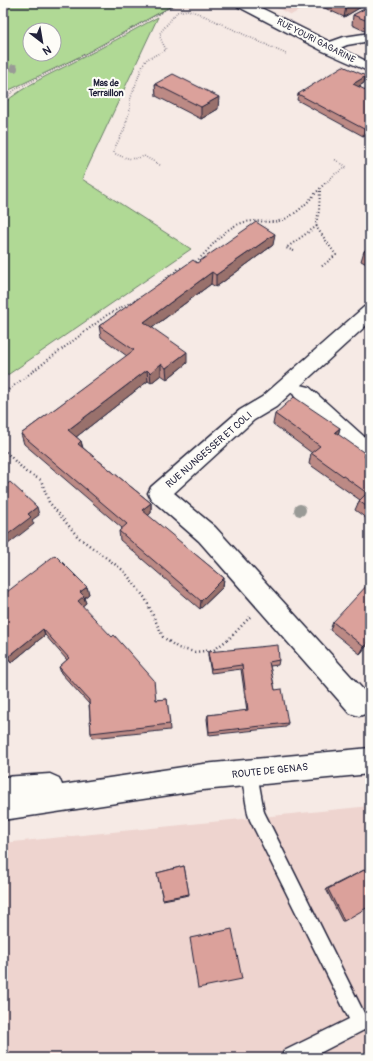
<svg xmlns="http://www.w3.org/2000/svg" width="373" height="1061" font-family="Pangolin,sans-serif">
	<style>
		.built { fill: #eed4cf }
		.green { fill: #b0d995; stroke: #697e68; fill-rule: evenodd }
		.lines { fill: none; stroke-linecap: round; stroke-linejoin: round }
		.service-casing { stroke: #22223b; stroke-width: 3 }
		.minor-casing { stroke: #22223b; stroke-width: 3 }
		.secondary-casing { stroke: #22223b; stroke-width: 3 }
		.path-far2 { stroke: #22223b; stroke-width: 1.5; stroke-dasharray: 0.5 2; stroke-linecap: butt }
		.path-far1 { stroke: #22223b; stroke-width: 2; stroke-dasharray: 1 2.5; stroke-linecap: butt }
		.path { stroke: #22223b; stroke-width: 2.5; stroke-dasharray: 1 3; stroke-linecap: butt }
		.service { fill: #fdfcf7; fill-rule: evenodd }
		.minor { fill: #fdfcf7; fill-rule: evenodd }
		.secondary { fill: #fdfcf7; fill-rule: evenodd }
		.tree { fill: #999a96 }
		.wall { fill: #bc8a85; stroke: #22223b }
		.shaded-wall { fill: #99716c; stroke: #22223b }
		.building { fill: #dba19b; stroke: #22223b }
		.labels { text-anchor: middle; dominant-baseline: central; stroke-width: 4; stroke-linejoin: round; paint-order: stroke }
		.far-street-label { font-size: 9px; fill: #22223b; stroke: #fdfcf7 }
		.far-neighbourhood-label { font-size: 9px; font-weight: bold; fill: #22223b; stroke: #fdfcf7 }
		.street-label { font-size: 10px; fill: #22223b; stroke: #fdfcf7 }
	</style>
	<rect width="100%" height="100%" fill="#f6eae5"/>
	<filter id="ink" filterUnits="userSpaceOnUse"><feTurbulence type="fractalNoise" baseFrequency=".025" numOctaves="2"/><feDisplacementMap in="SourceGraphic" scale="8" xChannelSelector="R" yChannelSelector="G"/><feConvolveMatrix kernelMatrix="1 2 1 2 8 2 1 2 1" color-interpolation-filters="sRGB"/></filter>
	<g filter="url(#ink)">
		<g class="built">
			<path d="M267 3H313L291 15Z"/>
			<path d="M370 806V1058H3V843Z"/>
		</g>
		<g class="green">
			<path d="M3 3H177L81 56 3 93ZM30 30H54V54H30Z"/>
			<path d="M158 17 82 179 191 249 6 376 3 374V104C27 84 47 76 74 62 102 48 130 32 158 17Z"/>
		</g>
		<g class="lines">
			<g class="service-casing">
				<path id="service" d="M249 765 254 768 257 773 264 812 369 1023 366 1029 310 1058H282L284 1051 349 1019 250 820 248 814 241 773 244 768Z"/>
			</g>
			<g class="minor-casing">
				<g id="minor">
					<path d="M235 3H251L330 42 344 37 370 33V41L347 45 340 48 370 63V72L323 51 237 6Z"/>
					<path d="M370 306V322L301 385 309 387 370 442V462L363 460 295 397 292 392 276 407 254 420 174 493 215 527 368 695C371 702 371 706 368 713L359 716 350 713 199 541 151 499 148 493 151 487 240 410 262 397 364 307Z"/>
				</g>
			</g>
			<g class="secondary-casing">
				<path id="secondary" d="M370 748V774L203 790 3 820V777L50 774 59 778 62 785 203 764Z"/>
			</g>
			<g class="path-far2">
				<path d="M3 100 16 89 94 50 178 3"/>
				<path d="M160 165 144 156C133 161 124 158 114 153V149L124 130 130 109V100L143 64 147 59 166 50 160 37V33L177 12 188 10 200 14 286 54"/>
				<path d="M326 183 335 174 347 167 334 159"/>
			</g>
			<g class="path-far1">
				<path d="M320 191 319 211 316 223 317 228 336 255 321 267"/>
				<path d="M294 251 286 248 317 226"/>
				<path d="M193 264C209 252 220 231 239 224 251 219 261 222 273 222 296 220 312 196 326 182"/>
				<path d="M158 285 178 269 187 266"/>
				<path d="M3 394 107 315 143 296"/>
			</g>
			<path class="path" d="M3 449 26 472 41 480 49 502 78 537 124 571 145 598 163 637 178 648 195 652 214 650 231 637 250 617"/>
			<use href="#service" class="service"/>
			<use href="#minor" class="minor"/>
			<use href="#secondary" class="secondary"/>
		</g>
		<g class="tree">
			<circle cx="14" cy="68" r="4"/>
			<circle cx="300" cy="510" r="6"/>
		</g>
		<g class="wall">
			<path d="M314 3H368L344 17Z"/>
			<path d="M370 6V32H367L352 25 353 15Z"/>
			<path d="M364 83 358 87 370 132 363 136 297 100 298 94Z"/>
			<path d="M155 84 218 109 201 119 156 96Z"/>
			<path d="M273 245 216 287 211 284 152 328 187 363 167 379 161 375 151 383 148 381 76 437 81 441 83 448 151 503V513L148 516 224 578 223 587 200 609 120 540 119 531 122 528 24 444 21 434 127 356 101 337 99 326 197 263Z"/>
			<path d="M370 246V266L361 261 364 251Z"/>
			<path d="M275 414 340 428 338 435 365 457 370 461V521L355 510 359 501 360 500 309 464 311 453H312L273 424Z"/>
			<path d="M87 587 89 594 84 598 86 603 82 606 156 700 167 699 170 730 92 738 91 733 89 704 61 673 59 667 67 660 45 635 11 663 8 659 3 663V595Z"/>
			<path d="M333 622 370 642 360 654 330 630Z"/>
			<path d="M208 652 279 660 278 665 270 666 275 690 288 723 286 727 209 735 207 719 208 715 247 711 241 669 211 673 208 656Z"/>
			<path d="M184 866 189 895 163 900 157 873Z"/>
			<path d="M370 867 344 921H342L326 889Z"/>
		</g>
		<g class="shaded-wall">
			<path d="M353 3H368L344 17 346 7Z"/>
			<path d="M366 76 364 83 351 91 353 84Z"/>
			<path d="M219 97 218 109 201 119V107Z"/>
			<path d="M370 126V132L363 136 364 129Z"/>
			<path d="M275 234 273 245 216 287V275Z"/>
			<path d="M212 272 211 284 145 333 144 322Z"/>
			<path d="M187 352V363L167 379 166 368Z"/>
			<path d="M161 364V375L151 383 150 373Z"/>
			<path d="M147 370 148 381 71 441 68 430Z"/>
			<path d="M340 428 337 438 335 432Z"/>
			<path d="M81 441 83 451 78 444Z"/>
			<path d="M151 503V513L143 520 142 510Z"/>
			<path d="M37 507 39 515 32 520 34 524 3 548V538L28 514Z"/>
			<path d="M224 578 223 587 200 609 201 601Z"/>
			<path d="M87 587 89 594 84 598 86 603 80 608 78 601 80 592Z"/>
			<path d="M43 629 45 635 11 663 8 657Z"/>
			<path d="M370 640V642L360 654 364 647Z"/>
			<path d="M4 653 8 659 3 663V654Z"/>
		</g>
		<g class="building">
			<path d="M337 3H353L346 7Z"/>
			<path d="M370 6V22L353 15Z"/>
			<path d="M343 66 366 76 353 84 370 92V126L364 129 298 94Z"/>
			<path d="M173 74 219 97 201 107 155 84Z"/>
			<path d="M256 222 275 234 216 275 212 272 144 322 187 352 166 368 161 364 150 373 147 370 68 430 81 441 78 444 151 503 142 510 224 578 201 601 119 531 127 524 21 434 134 350 99 326 193 260 197 263Z"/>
			<path d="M370 246V255L364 251Z"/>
			<path d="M294 397 340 428 335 432 366 454 364 456 370 461V509L359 501 367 493 311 453 320 446 275 414Z"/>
			<path d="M10 482 37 507 28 514 31 517 3 538V487Z"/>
			<path d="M55 555 87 587 80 592 84 596 78 601 112 637 114 635 154 680 156 700 167 699 170 724 91 733 89 700 59 667 69 658 43 629 8 657 4 653 3 654V595Z"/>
			<path d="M370 582V640L364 647 333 622Z"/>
			<path d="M278 645 279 660 269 662 275 690 282 689 288 723 209 732 208 715 248 710 242 665 211 669 208 652Z"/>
			<path d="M184 866 189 894 163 899 157 873Z"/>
			<path d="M370 867V906L344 921 328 889Z"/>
			<path d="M232 929 242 979 198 988 190 938Z"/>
		</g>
	</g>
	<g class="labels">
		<g class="far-street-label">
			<text transform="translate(316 41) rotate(27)">RUE YOURI GAGARINE</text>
		</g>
		<g class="far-neighbourhood-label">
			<text x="106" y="83">Mas de<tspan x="106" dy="10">Terraillon</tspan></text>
		</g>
		<g class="street-label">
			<text transform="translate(209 450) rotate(-41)">RUE NUNGESSER ET COLI</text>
			<text transform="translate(270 771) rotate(-6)">ROUTE DE GENAS</text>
		</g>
	</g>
	<rect width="373" height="1061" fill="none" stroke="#fdfcf7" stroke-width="16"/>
	<rect x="8" y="8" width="357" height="1045" fill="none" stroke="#22223b" stroke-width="1.5" filter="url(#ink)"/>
	<g transform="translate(42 42) rotate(149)"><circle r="19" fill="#fdfcf7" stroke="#a5a5ac"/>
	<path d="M0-3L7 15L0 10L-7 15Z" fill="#22223b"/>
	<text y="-6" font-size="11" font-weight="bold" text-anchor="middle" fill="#22223b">N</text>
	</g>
</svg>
